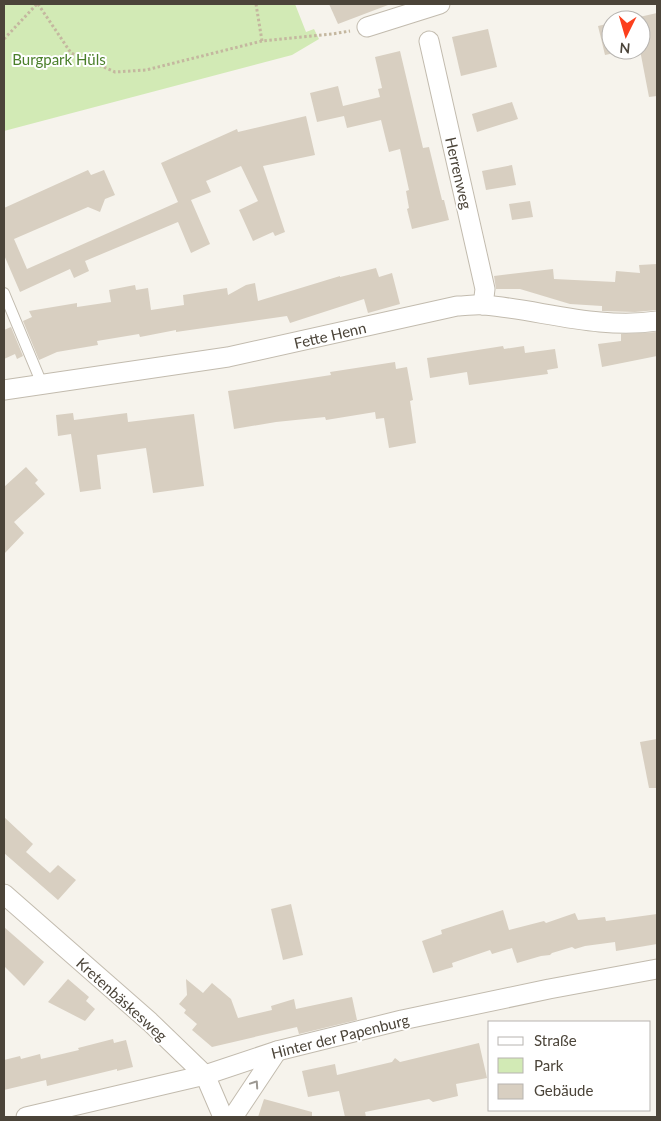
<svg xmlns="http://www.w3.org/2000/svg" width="661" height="1121" font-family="Lato,sans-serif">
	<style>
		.green { fill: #d2eab5 }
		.building { fill: #d8cfc1 }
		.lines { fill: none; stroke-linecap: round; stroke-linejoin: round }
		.service-casing { stroke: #c2bbae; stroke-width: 12 }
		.minor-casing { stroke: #c2bbae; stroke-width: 21 }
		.path { stroke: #c4b79f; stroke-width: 3; stroke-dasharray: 2.5 2.5; stroke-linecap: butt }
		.service { stroke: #fff; stroke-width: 10 }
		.minor { stroke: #fff; stroke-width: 19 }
		.oneway { stroke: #9c9892 }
		.labels { text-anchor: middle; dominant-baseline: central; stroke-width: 4; stroke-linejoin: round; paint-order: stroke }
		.park-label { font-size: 15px; fill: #4a7f2a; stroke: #fff }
		.street-label { font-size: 15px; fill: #4b4439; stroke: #fff }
	</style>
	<rect width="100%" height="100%" fill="#f6f3ec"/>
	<path class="green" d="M4 4H295L306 32 314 29 319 39 292 55 4 131Z"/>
	<g class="building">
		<path d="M329 4H388V5L338 24Z"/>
		<path d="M657 13V96L649 97 640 50 641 20H626Z"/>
		<path d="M611 23V50H629L605 55 598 26Z"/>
		<path d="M488 29 497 67 461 76 452 37Z"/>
		<path d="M400 51 423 148 429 147 442 200H444L449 220 412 229 407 209 409 208 406 191 409 190 400 149 389 152 381 120 347 128 344 116 317 122 310 93 338 86 343 106 380 97 378 89 382 88 375 57Z"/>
		<path d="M512 102 518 119 477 132 472 114Z"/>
		<path d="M306 116 315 155 263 166 285 232 275 236 273 232 253 241 239 210 258 201 241 166 206 181 211 192 191 200 210 244 191 253 178 222 85 261 89 271 74 278 70 269 20 292 4 255V208L88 170 91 175 104 170 115 195 105 199 100 212 88 207 14 239 27 269 178 202 161 163 237 129 238 132Z"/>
		<path d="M512 165 516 185 486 190 482 171Z"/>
		<path d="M530 201 533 217 512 220 509 204Z"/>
		<path d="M657 264V310L635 312 602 311V306L570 304 520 289H496L494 276 553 269 554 279 615 282 616 271 640 273 639 265Z"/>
		<path d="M376 268 379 277 392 273 400 304 368 313 364 299 290 323 287 316 176 332V330L140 337 139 334 97 341 98 345 57 352 39 360 23 321 32 317 29 311 77 303V307L111 302 109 290 135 285 136 290 148 288 151 310 184 305 183 295 227 288 228 295 246 285 255 283 258 301 340 276V277Z"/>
		<path d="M11 327 23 356 17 359 15 354 4 359V330Z"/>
		<path d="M657 332V356L602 367 598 344 621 341V334Z"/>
		<path d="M503 346 504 349 524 346 525 353 555 349 558 368 547 370 548 374 469 385 467 372 430 378 427 358Z"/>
		<path d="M395 362 396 369 407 367 413 400 410 401 416 443 389 448 384 418 376 419 375 412 326 420 325 417 276 422 234 429 228 391 331 375 330 372Z"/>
		<path d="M73 413 74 420 127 413 128 422 194 414 204 486 153 493 146 448 97 455 101 489 80 492 71 434 58 436 56 415Z"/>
		<path d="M26 467 38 480 35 483 45 494 14 522 24 533 4 554V487Z"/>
		<path d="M657 739V788H649L640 742Z"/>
		<path d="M4 817 33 844 26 852 50 873 58 865 76 880 58 900 4 853Z"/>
		<path d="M291 904 303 955 283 960 271 909Z"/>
		<path d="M503 910 509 930 544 921 546 923 575 913 578 920 605 917 606 921 657 914V944L616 951 615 942 585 946 575 949 572 947 552 953 550 955 541 956 517 963 512 948 492 954 490 950 452 963 453 967 433 973 422 941 442 934 441 930Z"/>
		<path d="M4 927 44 962 24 986 4 966Z"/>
		<path d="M68 979 89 997 86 1001 95 1009 85 1021 48 1002Z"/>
		<path d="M186 979 203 993 212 983 231 999 238 1018 272 1010 271 1006 294 999 296 1009 352 997 357 1020 299 1034 297 1027 212 1047 192 1030 197 1024 184 1013 186 1010 179 1004 187 995Z"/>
		<path d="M113 1039 114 1043 126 1040 133 1067 117 1071V1069L47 1086 46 1080 4 1090V1060L20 1056 21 1059 40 1054 41 1059 79 1050 78 1048Z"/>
		<path d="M479 1043 487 1078 456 1084 458 1096 433 1102 429 1099 365 1112 366 1117H345L339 1091 308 1097 302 1071 335 1064 337 1075 392 1062 395 1058 400 1062Z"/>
		<path d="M264 1099 312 1112V1117H258Z"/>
	</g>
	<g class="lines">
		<g class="service-casing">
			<path id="service" d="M4 293 42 384"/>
		</g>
		<g class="minor-casing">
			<g id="minor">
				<path d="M367 27 440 4"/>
				<path d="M429 41 485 289 483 305"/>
				<path d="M4 390 228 357 457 306C466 306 475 304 484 305 541 310 600 330 657 321"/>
				<path d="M4 894 150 1022 205 1075 223 1117"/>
				<path d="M26 1117 205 1075 277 1051 402 1020 549 989 657 969"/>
				<path d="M233 1117 277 1051"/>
			</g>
		</g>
		<g class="path">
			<path d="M38 4 71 53 115 72 146 70 262 41 332 34 350 31"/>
			<path d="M256 4 262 41"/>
			<path d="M4 39 37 4"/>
		</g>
		<use href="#service" class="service"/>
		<use href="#minor" class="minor"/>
	</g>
	<defs><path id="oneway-chevron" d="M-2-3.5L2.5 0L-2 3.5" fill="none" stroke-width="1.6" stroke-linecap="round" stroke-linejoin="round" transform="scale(1.25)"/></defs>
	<use class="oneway" href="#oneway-chevron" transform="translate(255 1084) rotate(-56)"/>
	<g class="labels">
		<g class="park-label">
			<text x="59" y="59">Burgpark Hüls</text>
		</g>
		<g class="street-label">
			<text transform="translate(459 173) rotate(77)">Herrenweg</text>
			<text transform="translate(330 335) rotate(-13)">Fette Henn</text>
			<text transform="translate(122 999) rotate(42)">Kretenbäskesweg</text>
			<text transform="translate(340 1036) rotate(-14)">Hinter der Papenburg</text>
		</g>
	</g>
	<rect width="661" height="1121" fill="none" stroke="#4b4439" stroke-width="10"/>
	<rect x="488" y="1021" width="162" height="90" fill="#ffffff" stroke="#b7b4b0"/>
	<rect x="498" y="1037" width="25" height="8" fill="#ffffff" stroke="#b7b4b0"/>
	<text x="534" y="1046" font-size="15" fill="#4b4439">Straße</text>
	<rect x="498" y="1058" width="25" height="15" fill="#d2eab5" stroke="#b7b4b0"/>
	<text x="534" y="1071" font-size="15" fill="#4b4439">Park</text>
	<rect x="498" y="1084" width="25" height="15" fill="#d8cfc1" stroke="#b7b4b0"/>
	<text x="534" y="1096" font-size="15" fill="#4b4439">Gebäude</text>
	<g transform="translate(626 35) rotate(185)"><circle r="24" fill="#ffffff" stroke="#b7b4b0"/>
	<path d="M0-4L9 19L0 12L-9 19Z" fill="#fc3f1d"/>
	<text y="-8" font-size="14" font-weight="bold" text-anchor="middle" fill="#4b4439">N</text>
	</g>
</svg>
